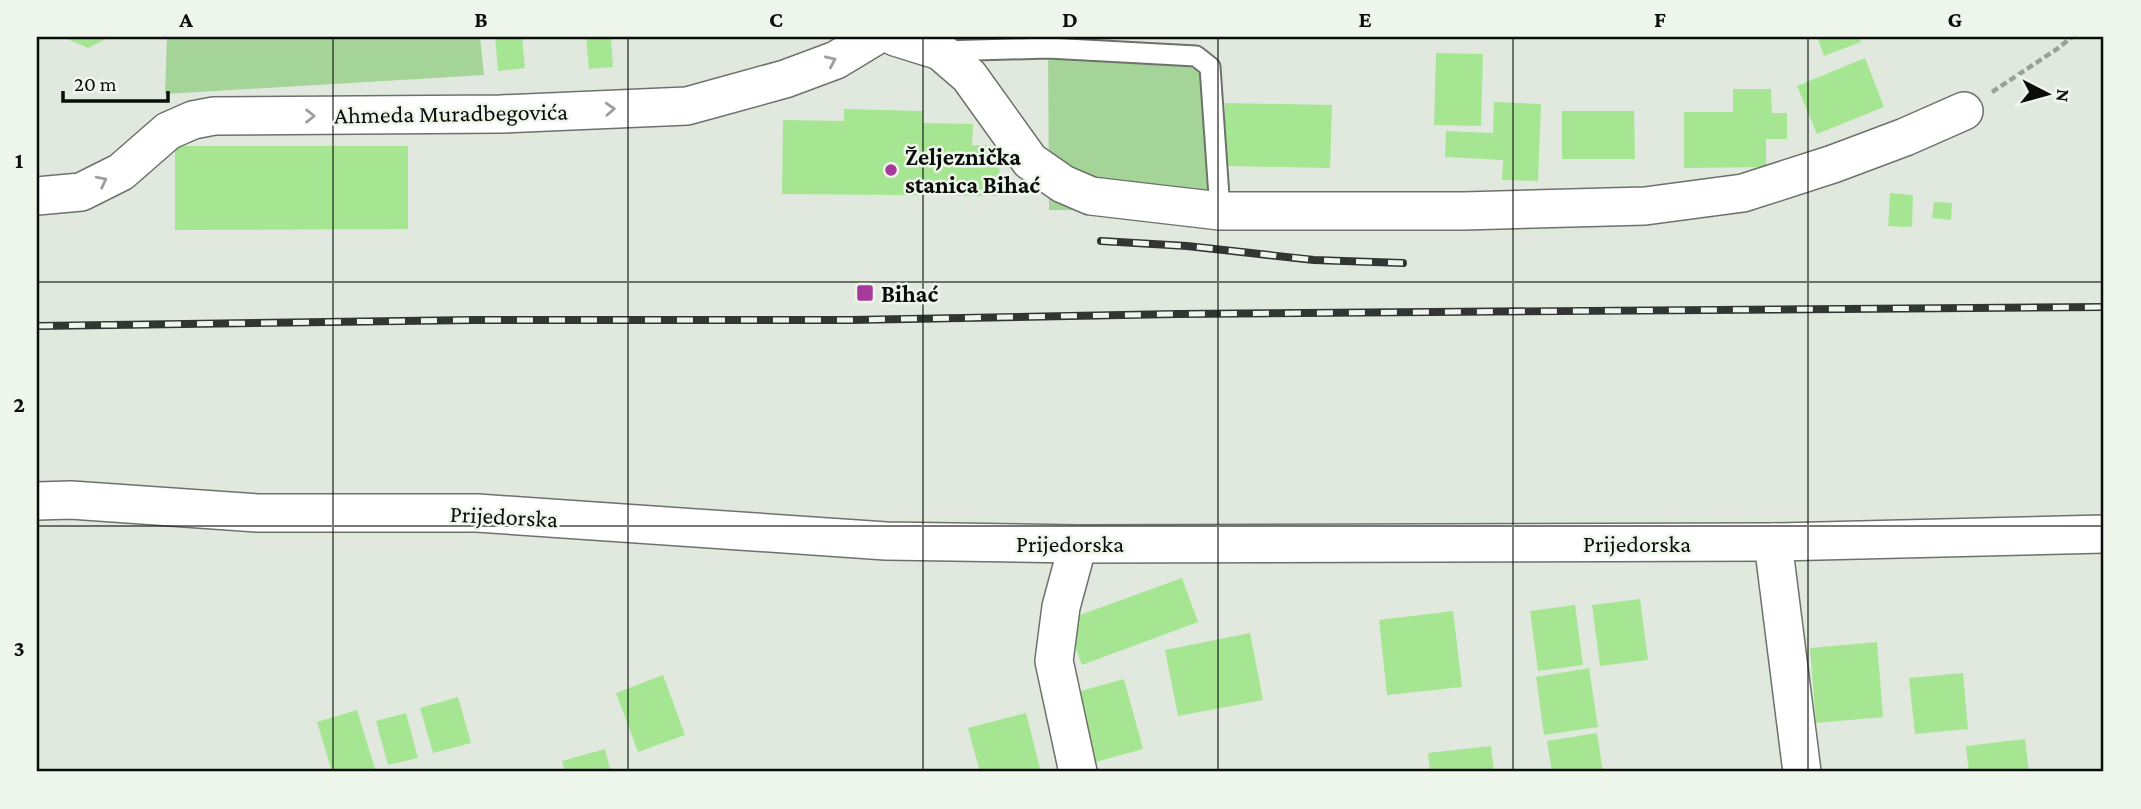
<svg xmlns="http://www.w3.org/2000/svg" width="2141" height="809" font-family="'Crimson Pro',serif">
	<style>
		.green { fill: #a5d498 }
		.building { fill: #a6e693 }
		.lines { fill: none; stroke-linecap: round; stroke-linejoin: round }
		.lane-casing { stroke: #6c726a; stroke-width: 23 }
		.street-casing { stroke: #6c726a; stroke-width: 40 }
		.path { stroke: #9ba199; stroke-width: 4.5; stroke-dasharray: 7 3.5; stroke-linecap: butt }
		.lane { stroke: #fff; stroke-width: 19 }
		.street { stroke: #fff; stroke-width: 37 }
		.rail-casing { stroke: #323531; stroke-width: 8 }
		.rail { stroke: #eef6ec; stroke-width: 5; stroke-dasharray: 16; stroke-linecap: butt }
		.oneway { stroke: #9d9e9d }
		.grid { fill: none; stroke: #0b0d0a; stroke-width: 2; stroke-opacity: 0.55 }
		.poi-dot { fill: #a53a9b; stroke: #eef6ec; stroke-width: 2.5 }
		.labels { text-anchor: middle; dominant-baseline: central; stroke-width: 5; stroke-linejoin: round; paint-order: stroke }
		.street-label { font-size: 24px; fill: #0b0d0a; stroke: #eef6ec }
		.poi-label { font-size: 24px; font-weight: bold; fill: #0b0d0a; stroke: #eef6ec; text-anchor: start }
		.neatline { fill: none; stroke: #0b0d0a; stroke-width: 2.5 }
		.grid-label { font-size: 23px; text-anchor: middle; font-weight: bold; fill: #0b0d0a }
	</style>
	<rect width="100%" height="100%" fill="#e1e9df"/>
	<g class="green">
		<path d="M167 37H480L484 75 165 94Z"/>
		<path d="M1048 48 1210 67 1220 211 1049 210Z"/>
	</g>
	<g class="building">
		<path d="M66 37H110L88 48 67 39Z"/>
		<path d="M495 37H522L525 68 498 71Z"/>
		<path d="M586 37H611L613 67 589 69Z"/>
		<path d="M1817 37H1859L1861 42 1824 56Z"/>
		<path d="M1436 53 1483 54 1481 126 1434 125Z"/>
		<path d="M1865 58 1884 107 1817 134 1797 86Z"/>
		<path d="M1733 89H1771L1772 113H1787V139H1766V167L1684 168V112H1733Z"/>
		<path d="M1494 102 1541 104 1538 181 1502 180 1503 160 1445 157 1446 131 1493 133Z"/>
		<path d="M1225 103 1332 105 1330 168 1224 166Z"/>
		<path d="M844 109 923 111V123L973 124 972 145 1000 146 999 196 782 194 783 120 844 121Z"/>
		<path d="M1562 111H1634L1635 159H1562Z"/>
		<path d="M175 146H408V229L175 230Z"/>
		<path d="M1890 193 1913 195 1912 227 1888 226Z"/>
		<path d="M1934 202 1952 203 1951 220 1932 218Z"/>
		<path d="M1182 578 1198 622 1082 665 1066 620Z"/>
		<path d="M1640 599 1648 660 1600 666 1592 605Z"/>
		<path d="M1575 605 1583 665 1538 671 1530 611Z"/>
		<path d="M1453 611 1462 687 1387 695 1379 620Z"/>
		<path d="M1250 633 1263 700 1178 716 1165 650Z"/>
		<path d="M1877 642 1883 717 1816 723 1810 648Z"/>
		<path d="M1589 668 1598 727 1544 735 1536 677Z"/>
		<path d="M1963 673 1968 729 1915 734 1909 678Z"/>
		<path d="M663 675 685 735 638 752 616 693Z"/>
		<path d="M1124 679 1143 749 1085 765 1066 695Z"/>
		<path d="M458 697 471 743 433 753 420 708Z"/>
		<path d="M357 710 376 772H332L317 722Z"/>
		<path d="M406 713 418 758 388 765 376 721Z"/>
		<path d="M1026 713 1041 772H980L968 728Z"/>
		<path d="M1597 733 1603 772H1552L1547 741Z"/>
		<path d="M2025 739 2029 772H1969L1966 746Z"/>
		<path d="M1491 746 1494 772H1430L1428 753Z"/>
		<path d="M605 749 611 772H565L562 761Z"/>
	</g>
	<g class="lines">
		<g class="lane-casing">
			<path id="lane" d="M943 51 1048 48 1196 56 1210 67 1220 211"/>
		</g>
		<g class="street-casing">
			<g id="street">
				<path d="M895 37 940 51 969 76 1030 161 1063 184 1091 196 1220 211H1464L1645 206 1743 193 1833 164 1905 137 1964 111"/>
				<path d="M37 196 81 192 121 172 168 131 193 120 214 116 501 114 687 106 785 79 836 60 874 37"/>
				<path d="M37 501 71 500 258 513H477L886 541 1078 544 1773 542 2104 534"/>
				<path d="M1773 542 1802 772"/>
				<path d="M1078 772 1054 661 1061 607 1078 544"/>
			</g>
		</g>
		<path class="path" d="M1992 92 2057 49 2072 37"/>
		<use href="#lane" class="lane"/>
		<use href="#street" class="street"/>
		<g class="rail-casing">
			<g id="rail">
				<path d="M1101 241 1187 246 1314 260 1403 263"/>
				<path d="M37 326 474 320H851L1176 314 2104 307"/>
			</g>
		</g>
		<use href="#rail" class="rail"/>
	</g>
	<defs><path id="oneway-chevron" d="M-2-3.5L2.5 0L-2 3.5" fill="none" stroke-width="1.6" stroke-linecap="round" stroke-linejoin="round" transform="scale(1.75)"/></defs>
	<g class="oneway">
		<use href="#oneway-chevron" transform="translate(831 61) rotate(-24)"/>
		<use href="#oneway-chevron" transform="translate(610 109) rotate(-3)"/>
		<use href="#oneway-chevron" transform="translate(310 116)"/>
		<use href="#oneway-chevron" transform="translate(102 181) rotate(-27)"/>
	</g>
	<path class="grid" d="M333 37V772M628 37V772M923 37V772M1218 37V772M1513 37V772M1808 37V772M37 282H2104M37 526H2104"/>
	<g class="poi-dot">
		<circle cx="891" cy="170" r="7"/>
		<rect x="856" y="284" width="18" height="18" rx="3.5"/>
	</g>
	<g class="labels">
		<g class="street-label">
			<text transform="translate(451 113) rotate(-1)">Ahmeda Muradbegovića</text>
			<text transform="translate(504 516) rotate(3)">Prijedorska</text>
			<text x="1070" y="543">Prijedorska</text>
			<text x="1637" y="543">Prijedorska</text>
		</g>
		<g class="poi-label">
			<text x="905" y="156">Željeznička<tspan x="905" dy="28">stanica Bihać</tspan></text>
			<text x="881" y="293">Bihać</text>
		</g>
	</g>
	<rect width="2141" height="809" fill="none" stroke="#eef6ec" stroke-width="77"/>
	<g transform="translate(2047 94) rotate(96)" stroke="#eef6ec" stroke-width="5" paint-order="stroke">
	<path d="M0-5L12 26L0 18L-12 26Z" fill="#0b0d0a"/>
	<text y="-10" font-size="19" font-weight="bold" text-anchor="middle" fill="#0b0d0a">N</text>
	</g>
	<path d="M63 91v10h105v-10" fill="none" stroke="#0b0d0a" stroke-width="3.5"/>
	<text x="74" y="91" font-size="21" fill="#0b0d0a" stroke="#eef6ec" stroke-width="5" paint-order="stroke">20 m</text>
	<rect x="38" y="38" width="2064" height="732" class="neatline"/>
	<g class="grid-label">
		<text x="186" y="27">A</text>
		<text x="481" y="27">B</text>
		<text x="776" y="27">C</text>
		<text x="1070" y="27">D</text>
		<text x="1365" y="27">E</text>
		<text x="1660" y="27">F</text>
		<text x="1955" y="27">G</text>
		<text x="19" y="168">1</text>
		<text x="19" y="412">2</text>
		<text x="19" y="656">3</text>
	</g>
</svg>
